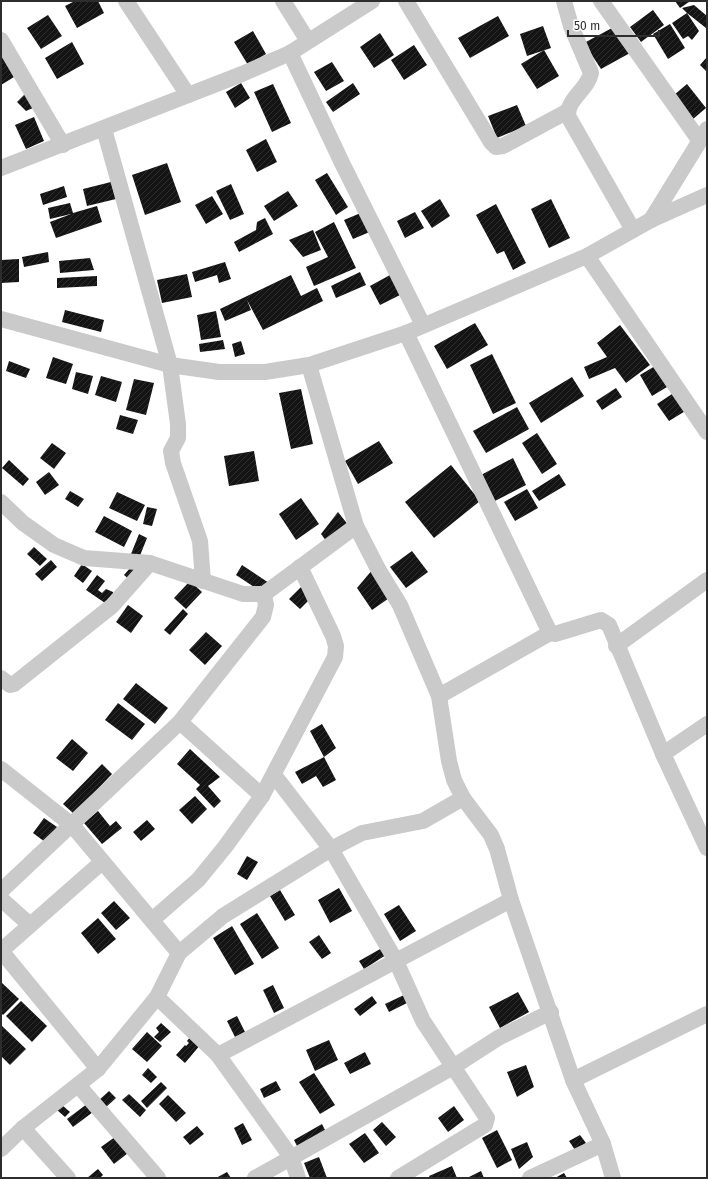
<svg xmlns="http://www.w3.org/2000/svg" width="708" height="1179" font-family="'Fira Sans',sans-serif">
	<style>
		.building { fill: url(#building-hatch) }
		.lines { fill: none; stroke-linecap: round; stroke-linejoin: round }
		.minor { stroke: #cacaca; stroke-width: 16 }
	</style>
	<defs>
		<pattern id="building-hatch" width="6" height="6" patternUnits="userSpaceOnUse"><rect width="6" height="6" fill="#141414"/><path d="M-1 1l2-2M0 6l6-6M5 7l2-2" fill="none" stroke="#2e2e2e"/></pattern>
	</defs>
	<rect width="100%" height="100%" fill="#fff"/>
	<g class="building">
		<path d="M75 1H98L104 13 77 28 65 6Z"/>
		<path d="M675 1H688L689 2 680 8Z"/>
		<path d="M694 5 707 16V27L706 28 687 13 699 31 692 40 688 36 683 39 672 23 687 13 682 8Z"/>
		<path d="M653 10 664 25 641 42 630 27Z"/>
		<path d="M48 15 62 36 41 49 27 28Z"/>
		<path d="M498 16 509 36 470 58 458 38Z"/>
		<path d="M670 24 685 48 668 59 653 34Z"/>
		<path d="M543 26 551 48 527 56 520 34Z"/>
		<path d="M612 28 630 53 601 69 584 43Z"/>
		<path d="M253 31 266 54 248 65 234 42Z"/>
		<path d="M380 33 394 55 374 68 360 47Z"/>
		<path d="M72 42 84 64 57 79 45 58Z"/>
		<path d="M414 45 427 65 404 80 391 60Z"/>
		<path d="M544 50 559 76 537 89 521 64Z"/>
		<path d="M2 56 14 77 1 85V57Z"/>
		<path d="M707 57V72L700 65Z"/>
		<path d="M332 62 344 81 326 91 314 72Z"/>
		<path d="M241 83 250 98 235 108 226 92Z"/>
		<path d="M353 83 360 94 333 112 326 102Z"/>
		<path d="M273 84 291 123 272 132 254 92Z"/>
		<path d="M687 84 706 108 693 119 674 95Z"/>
		<path d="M26 93 33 108 26 111 17 102Z"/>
		<path d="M517 105 526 126 497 138 488 116Z"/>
		<path d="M34 117 44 141 26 149 15 125Z"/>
		<path d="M266 139 277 162 257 172 246 150Z"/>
		<path d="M167 163 181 202 145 215 132 175Z"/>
		<path d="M327 173 348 207 336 215 315 180Z"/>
		<path d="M111 182 116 199 87 206 83 189Z"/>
		<path d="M231 184 244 214 230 220 216 191Z"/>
		<path d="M64 186 67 197 43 205 40 194Z"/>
		<path d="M288 191 298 206 274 221 264 206Z"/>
		<path d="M212 196 223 214 206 224 195 205Z"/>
		<path d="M440 199 450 216 432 228 421 211Z"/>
		<path d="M551 199 570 238 549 248 531 209Z"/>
		<path d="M70 203 73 213 97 206 102 222 56 238 50 222 71 214 50 219 48 208Z"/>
		<path d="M496 204 526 263 513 270 504 251 497 254 476 215Z"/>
		<path d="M363 212 372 231 353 239 344 220Z"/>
		<path d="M415 212 424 228 405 238 397 221Z"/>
		<path d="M265 218 273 234 239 252 234 242 256 230 257 222Z"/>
		<path d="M334 222 356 268 314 286 306 267 328 257 315 232Z"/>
		<path d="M313 230 321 250 303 257 289 240Z"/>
		<path d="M48 252 49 262 24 267 22 257Z"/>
		<path d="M90 258 94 270 60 273 59 261Z"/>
		<path d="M19 259V282L1 283V260Z"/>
		<path d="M225 262 231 279 219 283 217 275 195 282 192 272Z"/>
		<path d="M360 272 366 285 336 298 331 286Z"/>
		<path d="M187 274 192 297 162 303 157 280Z"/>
		<path d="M291 275 301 296 317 288 323 301 263 330 247 300 251 310 225 321 220 309Z"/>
		<path d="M390 275 400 295 380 305 370 286Z"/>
		<path d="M97 276V286L57 288V278Z"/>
		<path d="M65 310 104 320 101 332 62 322Z"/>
		<path d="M216 311 221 337 201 340 197 315Z"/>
		<path d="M475 323 488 345 447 369 434 346Z"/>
		<path d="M620 325 650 365 626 383 615 368 589 379 584 367 607 357 597 343Z"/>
		<path d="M223 340 225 349 200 352 199 344Z"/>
		<path d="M241 341 245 354 235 357 232 344Z"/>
		<path d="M492 354 516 403 493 414 470 365Z"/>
		<path d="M53 357 73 364 66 384 46 378Z"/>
		<path d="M9 361 30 369 26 378 6 371Z"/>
		<path d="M655 366 667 387 652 396 640 375Z"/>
		<path d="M76 372 93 376 88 394 72 389Z"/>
		<path d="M101 376 122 382 116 402 95 395Z"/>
		<path d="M572 377 584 396 541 423 529 403Z"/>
		<path d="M134 379 154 383 146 415 126 410Z"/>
		<path d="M616 388 622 397 602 410 596 401Z"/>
		<path d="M301 389 313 444 291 449 279 393Z"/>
		<path d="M675 392 687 410 669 421 657 404Z"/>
		<path d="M517 407 529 429 486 453 473 431Z"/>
		<path d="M120 415 138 420 133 434 116 429Z"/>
		<path d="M537 433 557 464 542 474 522 443Z"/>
		<path d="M379 441 393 463 358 484 345 461Z"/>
		<path d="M52 443 66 453 54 469 40 458Z"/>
		<path d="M254 451 259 481 229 486 224 456Z"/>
		<path d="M513 458 526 485 495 501 481 475Z"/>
		<path d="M9 460 29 479 23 486 2 468Z"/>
		<path d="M451 465 480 501 434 538 405 502Z"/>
		<path d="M49 472 59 485 45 495 36 482Z"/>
		<path d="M559 474 566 485 539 501 532 491Z"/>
		<path d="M527 489 538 508 515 521 504 502Z"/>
		<path d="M70 491 84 499 78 507 65 499Z"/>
		<path d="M117 492 145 505 137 521 109 508Z"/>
		<path d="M301 498 319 524 296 540 279 514Z"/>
		<path d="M147 507 157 509 152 526 143 524Z"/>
		<path d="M338 512 349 526 327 542 321 534Z"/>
		<path d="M104 516 132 531 124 547 95 532Z"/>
		<path d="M139 534 147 538 139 558 131 554Z"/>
		<path d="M34 547 47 559 40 566 27 554Z"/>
		<path d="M412 551 428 572 406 588 390 567Z"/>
		<path d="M51 560 57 567 42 581 35 574Z"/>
		<path d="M82 564 92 571 83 583 74 576Z"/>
		<path d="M242 565 269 583 260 591 236 575Z"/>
		<path d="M131 567 138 568 130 580 124 575Z"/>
		<path d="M373 569 392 596 372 610 357 588Z"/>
		<path d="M97 575 105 581 98 590 102 593 106 589 113 592V594L105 603 86 590Z"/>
		<path d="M190 581 202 592 186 609 174 598Z"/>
		<path d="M301 587 312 597 300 609 289 599Z"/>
		<path d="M128 605 143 616 131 633 116 622Z"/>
		<path d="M183 609 188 614 170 635 164 630Z"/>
		<path d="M206 632 222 646 205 665 189 650Z"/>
		<path d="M136 683 168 708 155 724 123 699Z"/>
		<path d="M118 703 145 724 132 740 105 720Z"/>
		<path d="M322 724 336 748 324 757 336 780 323 787 316 776 302 784 295 772 324 757 310 731Z"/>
		<path d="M72 739 88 753 73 771 56 758Z"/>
		<path d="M190 749 220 777 208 786 221 801 214 808 196 789 200 785 177 764Z"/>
		<path d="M102 764 112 774 74 814 63 804Z"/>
		<path d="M195 796 207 809 192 824 179 810Z"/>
		<path d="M98 811 110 826 116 821 122 828 102 844 84 823Z"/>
		<path d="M44 818 57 827 45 842 33 833Z"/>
		<path d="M147 820 155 829 141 841 133 832Z"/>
		<path d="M247 856 258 862 247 880 237 874Z"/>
		<path d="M339 888 352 911 330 923 318 900Z"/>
		<path d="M280 890 295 915 285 921 270 896Z"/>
		<path d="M114 901 130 918 116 930 101 913Z"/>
		<path d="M399 905 416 931 400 941 384 914Z"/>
		<path d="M257 913 279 948 262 959 240 924Z"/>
		<path d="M98 918 116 939 98 954 81 933Z"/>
		<path d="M232 926 254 964 235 975 213 938Z"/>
		<path d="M319 935 331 953 322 959 309 942Z"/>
		<path d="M382 948 386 955 364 969 359 961Z"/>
		<path d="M1 982 19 999 3 1015 1 1013Z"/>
		<path d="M273 985 284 1008 274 1013 263 990Z"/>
		<path d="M518 992 529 1012 500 1028 489 1007Z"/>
		<path d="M404 995 407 1003 389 1012 385 1004Z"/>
		<path d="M372 996 377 1003 360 1016 354 1009Z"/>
		<path d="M21 1001 47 1026 32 1042 6 1016Z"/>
		<path d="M237 1016 245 1032 235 1037 227 1021Z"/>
		<path d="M161 1023 171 1032 160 1042 154 1037 159 1032 156 1028Z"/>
		<path d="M1 1025 26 1049 10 1065 1 1056Z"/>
		<path d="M147 1032 162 1046 147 1062 132 1049Z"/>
		<path d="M191 1036 201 1044 185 1063 176 1055 185 1045 186 1046 189 1043 187 1041Z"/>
		<path d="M329 1040 338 1060 315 1071 306 1050Z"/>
		<path d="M365 1052 371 1064 350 1074 344 1063Z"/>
		<path d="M526 1065 534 1087 517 1097 507 1072Z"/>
		<path d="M148 1068 157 1077 151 1083 142 1075Z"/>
		<path d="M314 1073 335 1105 320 1114 299 1082Z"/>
		<path d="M276 1081 281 1090 264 1098 260 1089Z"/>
		<path d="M161 1082 167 1088 147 1108 141 1101Z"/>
		<path d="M109 1091 116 1098 105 1108 98 1101Z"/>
		<path d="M129 1094 146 1110 140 1117 122 1100Z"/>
		<path d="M168 1095 186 1113 176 1122 159 1104Z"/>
		<path d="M87 1104 93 1112 73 1127 67 1119Z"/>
		<path d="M62 1105 70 1112 65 1117 57 1110Z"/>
		<path d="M454 1106 464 1120 448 1132 438 1118Z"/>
		<path d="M382 1122 396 1137 386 1146 373 1130Z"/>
		<path d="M243 1123 252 1140 242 1145 234 1128Z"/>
		<path d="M322 1124 326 1132 298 1148 294 1140Z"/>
		<path d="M197 1126 204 1134 190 1145 183 1137Z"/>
		<path d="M497 1130 512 1160 497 1168 482 1138Z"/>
		<path d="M365 1133 379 1153 364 1163 349 1144Z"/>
		<path d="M580 1135 586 1143 575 1150 569 1141Z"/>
		<path d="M115 1137 128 1153 114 1164 101 1147Z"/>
		<path d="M527 1142 533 1157 519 1169 511 1149Z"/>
		<path d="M319 1157 327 1178H310L304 1163Z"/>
		<path d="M452 1166 457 1178H430L429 1176Z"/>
		<path d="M98 1169 103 1175 100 1178H87Z"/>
		<path d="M481 1171 484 1178H467Z"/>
		<path d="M227 1172 231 1178H216Z"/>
		<path d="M564 1173 567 1178H555Z"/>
	</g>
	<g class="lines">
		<g class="minor">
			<path d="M126 1 188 95"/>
			<path d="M283 1 308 41"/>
			<path d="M406 1 491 142 496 147 503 146 568 111"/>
			<path d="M564 1 571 26 591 73C588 89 567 99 568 116L633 230"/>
			<path d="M601 1 699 140"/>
			<path d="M1 40 63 145"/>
			<path d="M290 53 343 165 423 325"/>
			<path d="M104 129 170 365 178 424V438L171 451 173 463 200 541 203 581"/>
			<path d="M1 168 242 74 290 53 372 1"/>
			<path d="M651 220 707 129"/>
			<path d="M587 256 707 432"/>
			<path d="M1 319 170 365 219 372H265L309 365 406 333 587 256 651 220 707 195"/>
			<path d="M406 333 550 633 555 634 601 620 609 625 663 754 707 848"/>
			<path d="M309 365 356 526 378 569 400 605 439 696 449 761 454 780 463 798 491 835 497 849 511 900 573 1080 603 1144 613 1178"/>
			<path d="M1 502 23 523 54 545 84 558 150 563 243 594H264L356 526"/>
			<path d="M616 646 707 580"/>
			<path d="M1 678 10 685 14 684 112 606 150 563"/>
			<path d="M439 696 550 633"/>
			<path d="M180 722 262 796"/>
			<path d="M663 754 707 724"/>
			<path d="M1 769 72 825 179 953"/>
			<path d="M274 775 331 849 396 961 423 1021 487 1118 485 1125 398 1178"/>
			<path d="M1 891 180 722 263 617 266 605 264 594"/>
			<path d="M1 899 30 925"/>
			<path d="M152 920 198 880 225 847 262 796 335 657 336 646 333 636 300 567"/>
			<path d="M157 997 218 1055 291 1157 298 1178"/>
			<path d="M218 1055 511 900"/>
			<path d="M98 1069 3 953 2 950 102 862"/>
			<path d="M573 1080 707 1014"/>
			<path d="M78 1085 158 1178"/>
			<path d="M23 1128 68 1178"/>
			<path d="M1 1149 23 1128 98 1069 157 997 179 953 223 916 331 849 362 833 423 821 463 798"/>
			<path d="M255 1178 453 1067 498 1038 551 1012"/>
			<path d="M530 1178 603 1144"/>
		</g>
	</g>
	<rect width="708" height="1179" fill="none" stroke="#2d2d2d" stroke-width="4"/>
	<path d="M568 30v6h91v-6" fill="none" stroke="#2d2d2d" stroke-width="2"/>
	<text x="574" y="30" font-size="12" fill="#2d2d2d" stroke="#ffffff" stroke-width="3" paint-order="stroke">50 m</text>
</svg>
